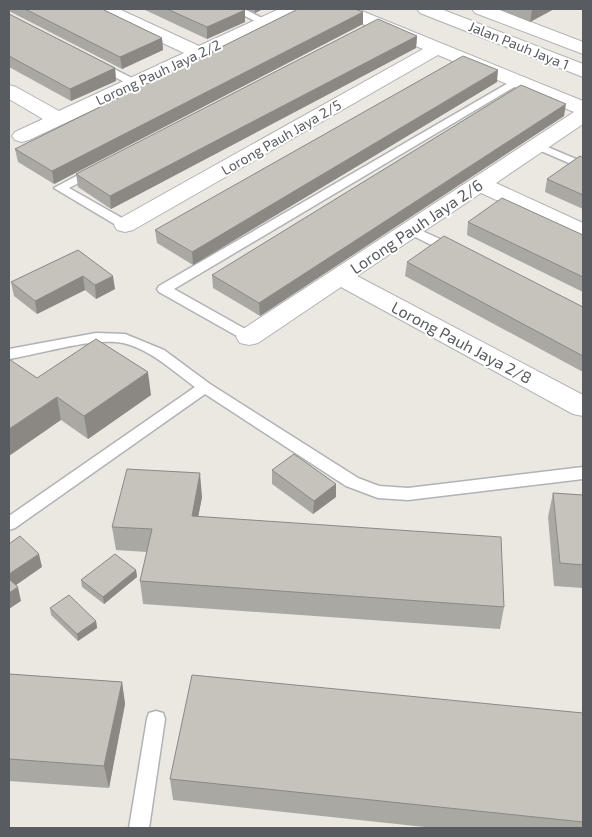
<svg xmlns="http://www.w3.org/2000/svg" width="592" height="837" font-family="'Exo 2',sans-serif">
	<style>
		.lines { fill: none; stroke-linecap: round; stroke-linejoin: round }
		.service-casing { stroke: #b0b2b7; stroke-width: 3 }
		.minor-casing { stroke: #b0b2b7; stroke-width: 2 }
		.service { fill: #fff; fill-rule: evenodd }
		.minor { fill: #fff; fill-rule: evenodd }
		.wall { fill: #aaa8a3 }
		.shaded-wall { fill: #8b8884 }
		.building { fill: #c6c3bd; stroke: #8b8884 }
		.labels { text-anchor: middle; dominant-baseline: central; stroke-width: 4; stroke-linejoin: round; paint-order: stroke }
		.far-street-label { font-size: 14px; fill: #585c60; stroke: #fff }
		.street-label { font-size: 16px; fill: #585c60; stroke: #fff }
	</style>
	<rect width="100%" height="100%" fill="#eae8e0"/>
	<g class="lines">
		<g class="service-casing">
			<g id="service">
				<path d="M231 9H244L270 22 265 25 261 24Z"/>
				<path d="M98 61 138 81 139 83 138 85H130L94 66 93 64Z"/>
				<path d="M517 78 521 79 522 81 521 83 174 289 254 334 256 337 254 340H244L159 292 157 289 159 286Z"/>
				<path d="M538 143 583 162V169L534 148 532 146 534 144Z"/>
				<path d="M95 166 99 167 101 170 99 173 69 188 129 222 131 225 129 228H121L54 188Z"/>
				<path d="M411 226 460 248 461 251 455 255 450 254 407 233 405 230Z"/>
				<path d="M96 333 125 334 164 350 210 384 358 478 379 486 408 488 583 467V479L408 500 378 498 346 486 205 394 15 528 9 530V516L195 387C173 371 150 349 123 343 92 337 41 354 9 359V349Z"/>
				<path d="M156 711 163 713 165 719 149 828H129L147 719 149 713Z"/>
			</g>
		</g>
		<g class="minor-casing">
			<g id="minor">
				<path d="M96 9H119L199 46 279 9H302L299 13 29 140 22 142 15 140 12 136 15 132 43 119 9 99V85L16 87 59 111 184 53 99 13Z"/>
				<path d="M333 9H357L583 101V124L496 183 583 223V238L575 236 481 193 357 276 583 395V416L573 414 341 287 258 343 249 345 240 343 236 337 240 331 574 112 438 55 133 230 125 232 117 230 114 225 117 220 423 49 336 13Z"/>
				<path d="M417 9H441L583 64V77L420 13Z"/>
				<path d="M472 9H497L583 42V54L475 13Z"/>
			</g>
		</g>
		<use href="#service" class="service"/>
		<use href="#minor" class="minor"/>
	</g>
	<g class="wall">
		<path d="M9 9H102L162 38 163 50 122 69 9 11Z"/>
		<path d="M143 9H242L245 10V22L207 39Z"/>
		<path d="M246 9H263L255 13Z"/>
		<path d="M498 9H554L530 22Z"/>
		<path d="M363 12V24L54 184 18 162 15 149Z"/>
		<path d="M9 14 115 68 116 81 71 101 9 67Z"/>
		<path d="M417 36 416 48 111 209 78 187 76 174Z"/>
		<path d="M497 82 193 265 157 243 155 230Z"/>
		<path d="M564 116 260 316 213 288 212 275Z"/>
		<path d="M583 158V209L545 192 547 179Z"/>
		<path d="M468 222 583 235V292L467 235Z"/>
		<path d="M78 250 115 289 96 299 85 290 37 314 14 296 11 282Z"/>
		<path d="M407 262 583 307V372L405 276Z"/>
		<path d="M37 378 151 395 88 439 61 420Z"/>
		<path d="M272 470 336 484V497L313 514 272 484Z"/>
		<path d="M553 493 583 495V588L554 586 548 517Z"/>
		<path d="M202 497 198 517 504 607 500 629 143 604 140 581 147 552 116 550 112 527Z"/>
		<path d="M136 570 137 577 104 604 82 587 81 580Z"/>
		<path d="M50 608 96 621 97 628 78 641 51 615Z"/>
		<path d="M9 674 122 682 125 704 109 788 9 781Z"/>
		<path d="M583 713V828H434L173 800 170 779Z"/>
	</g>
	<g class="shaded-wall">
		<path d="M255 9H263L255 13Z"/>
		<path d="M534 9H554L530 22 532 10Z"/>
		<path d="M245 10V22L207 39V27Z"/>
		<path d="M363 12V24L54 184 52 171Z"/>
		<path d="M417 36 416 48 111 209 110 196Z"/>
		<path d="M162 38 163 50 122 69 120 57Z"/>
		<path d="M115 68 116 81 71 101 70 89Z"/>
		<path d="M498 70 497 82 193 265 192 252Z"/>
		<path d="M566 104 564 116 260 316 259 303Z"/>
		<path d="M83 276 85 290 37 314 35 301Z"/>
		<path d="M113 276 115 289 96 299 95 285Z"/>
		<path d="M148 372 151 395 88 439 84 416Z"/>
		<path d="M57 397 61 420 9 456V429Z"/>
		<path d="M200 473 202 497 194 539 192 516Z"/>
		<path d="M336 484V497L313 514 314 501Z"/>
		<path d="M39 554 42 567 9 590V574Z"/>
		<path d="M136 570 137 577 104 604 103 597Z"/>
		<path d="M18 587 21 601 9 609V593Z"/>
		<path d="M96 621 97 628 78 641 77 634Z"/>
		<path d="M122 682 125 704 109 788 104 766Z"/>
	</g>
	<g class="building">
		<path d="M25 9H102L162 38 120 57Z"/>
		<path d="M167 9H242L245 10 207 27Z"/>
		<path d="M298 9H355L363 12 52 171 15 149Z"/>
		<path d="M9 14 115 68 70 89 9 56Z"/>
		<path d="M378 19 417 36 110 196 76 174Z"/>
		<path d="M463 56 498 70 192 252 155 230Z"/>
		<path d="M521 85 566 104 259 303 212 275Z"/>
		<path d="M580 156 583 158V195L547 179Z"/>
		<path d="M502 198 583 235V277L468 222Z"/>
		<path d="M444 236 583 307V356L407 262Z"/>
		<path d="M78 250 113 276 95 285 83 276 35 301 11 282Z"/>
		<path d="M96 339 148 372 84 416 57 397 9 429V359L37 378Z"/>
		<path d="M294 454 336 484 314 501 272 470Z"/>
		<path d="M127 469 200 473 192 516 501 537 504 607 140 581 152 529 112 527Z"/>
		<path d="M553 493 583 495V565L560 563Z"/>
		<path d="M20 536 39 554 9 574V544Z"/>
		<path d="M115 554 136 570 103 597 81 580Z"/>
		<path d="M9 579 18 587 9 593Z"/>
		<path d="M69 595 96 621 77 634 50 608Z"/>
		<path d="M9 674 122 682 104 766 9 759Z"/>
		<path d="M192 675 583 713V822L170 779Z"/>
	</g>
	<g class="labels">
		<g class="far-street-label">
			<text transform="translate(519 45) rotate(22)">Jalan Pauh Jaya 1</text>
			<text transform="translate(158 72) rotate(-25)">Lorong Pauh Jaya 2/2</text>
			<text transform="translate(281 137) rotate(-30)">Lorong Pauh Jaya 2/5</text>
		</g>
		<g class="street-label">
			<text transform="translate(416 226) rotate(-34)">Lorong Pauh Jaya 2/6</text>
			<text transform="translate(462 342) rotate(28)">Lorong Pauh Jaya 2/8</text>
		</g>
	</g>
	<rect width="592" height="837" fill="none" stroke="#585c60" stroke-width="20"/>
</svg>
